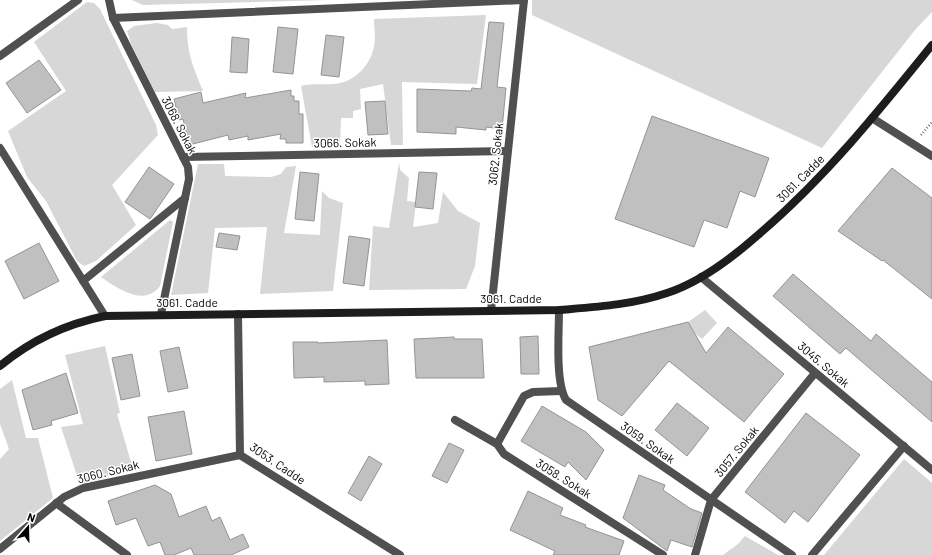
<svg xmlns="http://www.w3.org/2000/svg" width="932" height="555" font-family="Barlow,sans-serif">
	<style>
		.green { fill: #d7d7d7 }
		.building { fill: #c0c0c0; stroke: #949494 }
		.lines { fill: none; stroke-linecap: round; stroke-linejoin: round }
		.path { stroke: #727272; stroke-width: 2.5; stroke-dasharray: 1 2; stroke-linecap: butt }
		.street { stroke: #505050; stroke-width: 8 }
		.secondary { stroke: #1d1d1d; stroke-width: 8 }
		.labels { text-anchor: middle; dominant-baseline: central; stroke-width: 3; stroke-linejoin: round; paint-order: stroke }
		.street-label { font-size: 12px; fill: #000; stroke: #fff }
	</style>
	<rect width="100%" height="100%" fill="#fff"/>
	<g class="green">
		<path d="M132 0H329L143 5Z"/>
		<path d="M532 0H932V12L915 30 822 148 532 15Z"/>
		<path d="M87 2 94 3 100 9 156 125 158 135 112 185 136 225 96 261 84 266 77 261 46 201 27 177 8 131 66 91 34 42Z"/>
		<path d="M486 15 477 84 402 82 403 145H391L383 84 360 89 361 109 353 111V118H341L340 145 312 147 301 86C312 83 323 85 334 84 354 83 371 65 374 46 376 38 374 27 374 19Z"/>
		<path d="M157 23 168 25 172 29 187 27C187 53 193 67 203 91L155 92 131 44 127 31 134 26Z"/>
		<path d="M399 162 400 170 409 178 407 201 416 202 413 227 438 223 443 192 458 211 480 223 475 266 466 289 369 290 373 226 389 228Z"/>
		<path d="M198 164H224L225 176 271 177 281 174 286 167 296 166 284 233 320 235 322 191 329 198 343 203 333 291 260 294 267 227 215 228 208 293 171 295Z"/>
		<path d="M170 220 173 222 160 286C144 307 118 289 101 277Z"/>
		<path d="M705 310 717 323 702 339 693 332 688 322Z"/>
		<path d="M105 346 120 413 117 414 133 469 80 485 61 427 83 424 65 355Z"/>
		<path d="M12 380 26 438H38L53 498 0 541V459L9 449 0 424V389Z"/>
		<path d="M904 459 932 483V555H824Z"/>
		<path d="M745 536 778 555H723L738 544Z"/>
	</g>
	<g class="building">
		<path d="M489 22 504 23 497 87 506 88 502 129 486 127V130L456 127V134L417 132V89L471 91 472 88 481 89Z"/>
		<path d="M278 27 298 29 293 74 273 72Z"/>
		<path d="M326 35 344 37 339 77 321 75Z"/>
		<path d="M232 37 249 39 247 73 230 72Z"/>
		<path d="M39 60 61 90 27 113 6 83Z"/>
		<path d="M291 90V96H294V101H299V114H303V143H286V139H280L281 134 248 140V136L229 140 228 135 189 145 183 119 179 120 174 99 201 92 203 103 246 93 245 98Z"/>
		<path d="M385 101 388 134 368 135 365 102Z"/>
		<path d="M652 116 769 158 755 197 740 191 727 228 704 220 694 247 615 219Z"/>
		<path d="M149 167 174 184 150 219 125 202Z"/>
		<path d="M892 168 932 198V299L883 260 882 261 838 231Z"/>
		<path d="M300 172 319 174 314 221 295 219Z"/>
		<path d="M419 172 437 173 433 209 415 207Z"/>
		<path d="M219 233 240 236 237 250 216 247Z"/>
		<path d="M349 236 370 239 364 286 343 283Z"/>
		<path d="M39 243 59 281 24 299 5 261Z"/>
		<path d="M793 274 871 341 876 334 932 382V422L846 348 840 354 773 296Z"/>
		<path d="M688 322 706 353 728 327 784 374 744 422 669 361 622 416 598 400 589 347Z"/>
		<path d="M538 336 539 374H521L520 337Z"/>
		<path d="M454 337V339H482L484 378H416L414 339Z"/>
		<path d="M387 340 389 384 365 385V381L324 382V377L294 378 293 342H318V343Z"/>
		<path d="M179 347 188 388 168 392 160 351Z"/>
		<path d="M132 354 140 396 121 400 112 358Z"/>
		<path d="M66 373 78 413 51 421 52 425 33 430 22 390Z"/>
		<path d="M677 403 709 428 687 456 655 430Z"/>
		<path d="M542 406 586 432 604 450 586 480 568 462 565 467 521 441Z"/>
		<path d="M184 411 192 454 156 461 148 417Z"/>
		<path d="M806 413 860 455 808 522 794 511 785 523 745 492Z"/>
		<path d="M449 443 464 450 447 483 432 476Z"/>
		<path d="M369 456 382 464 361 501 348 493Z"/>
		<path d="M639 475 665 485 663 490 691 509 702 513 692 547 671 540 667 551 623 518Z"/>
		<path d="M155 485 171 494 179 517 206 506 212 521 220 517 230 540 243 534 249 547 231 555H194L191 548 174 555H165L160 542 148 546 136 518 116 525 108 501Z"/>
		<path d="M528 491 563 508 560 515 586 525 585 527 624 541 619 555H553L555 551 510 530Z"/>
	</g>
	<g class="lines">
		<path class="path" d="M921 135 932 122"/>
		<g class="street">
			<path d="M109 0 113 18 188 167 189 179 185 198 161 314"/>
			<path d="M113 18 524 0"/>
			<path d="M0 56 78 0"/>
			<path d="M872 118 932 156"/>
			<path d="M0 148 105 316"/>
			<path d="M183 157 507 151"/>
			<path d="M701 277 932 470"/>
			<path d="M83 281 185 198"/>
			<path d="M559 310C559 333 555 382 566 400L792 555"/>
			<path d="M491 311 524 0"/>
			<path d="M238 314 240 455 400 555"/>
			<path d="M455 420 497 444 504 454 663 555"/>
			<path d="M497 444 524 396 533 392 561 391"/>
			<path d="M56 503 127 555"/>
			<path d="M0 549 64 497 83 488 240 455"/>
			<path d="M695 555 711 500 815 373"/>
			<path d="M812 555 904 446"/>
		</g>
		<path class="secondary" d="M0 366C30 341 66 324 105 316L559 310C595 307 632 305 667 293 701 282 732 258 758 235 824 179 878 112 932 45"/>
	</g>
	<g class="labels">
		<g class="street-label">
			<text transform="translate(180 125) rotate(63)">3068. Sokak</text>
			<text transform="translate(345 142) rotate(-1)">3066. Sokak</text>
			<text transform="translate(495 154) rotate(-84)">3062. Sokak</text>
			<text transform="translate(800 178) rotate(-45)">3061. Cadde</text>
			<text x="511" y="298">3061. Cadde</text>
			<text x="187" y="302">3061. Cadde</text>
			<text transform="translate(824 364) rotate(40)">3045. Sokak</text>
			<text transform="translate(648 442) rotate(35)">3059. Sokak</text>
			<text transform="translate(736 451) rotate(-51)">3057. Sokak</text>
			<text transform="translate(278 463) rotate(34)">3053. Cadde</text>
			<text transform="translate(108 471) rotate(-14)">3060. Sokak</text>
			<text transform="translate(564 478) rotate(32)">3058. Sokak</text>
		</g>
	</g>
	<g transform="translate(28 527) rotate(20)" stroke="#ffffff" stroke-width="3" paint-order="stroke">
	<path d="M0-3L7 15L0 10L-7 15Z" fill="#000000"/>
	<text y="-6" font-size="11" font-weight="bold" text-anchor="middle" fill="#000000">N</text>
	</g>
</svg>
